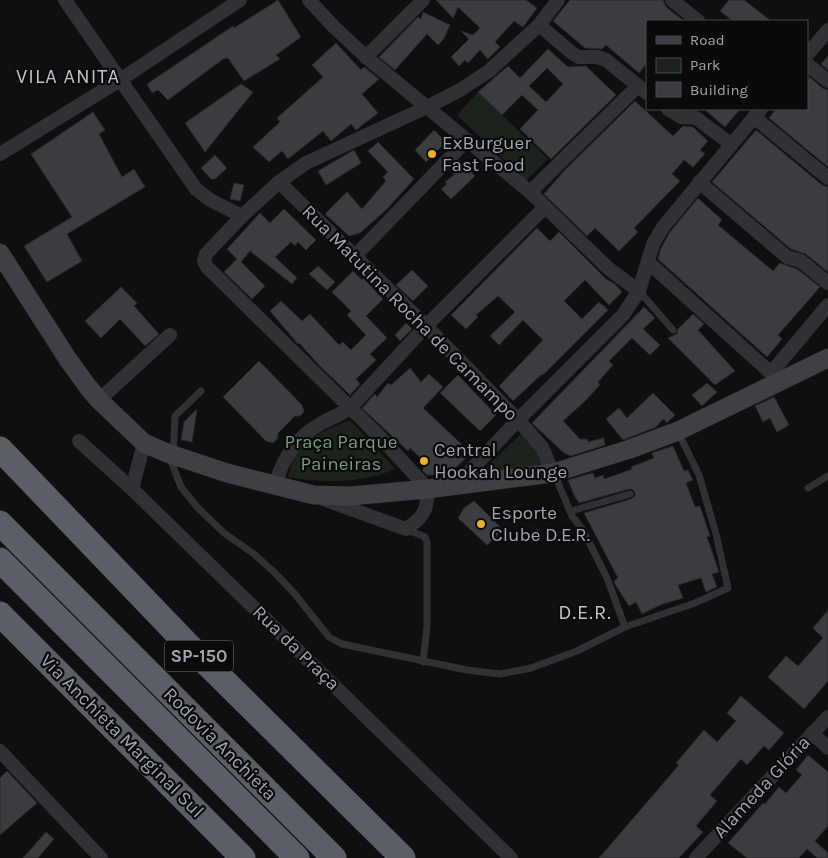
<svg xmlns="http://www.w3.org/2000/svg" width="828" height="858" font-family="Karla,sans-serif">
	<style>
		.green { fill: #1c231c }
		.building { fill: #3b3c40; stroke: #29292c; fill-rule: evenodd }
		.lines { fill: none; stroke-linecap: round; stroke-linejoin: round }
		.lane { stroke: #303135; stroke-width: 7 }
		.street { stroke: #303135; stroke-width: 14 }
		.secondary { stroke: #3e4045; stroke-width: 19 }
		.highway { stroke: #5c5e66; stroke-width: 25 }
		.poi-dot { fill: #ebb12c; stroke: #0a0a0b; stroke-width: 2 }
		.labels { text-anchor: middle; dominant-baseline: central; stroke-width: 4.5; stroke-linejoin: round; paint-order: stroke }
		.shield { fill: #0a0a0b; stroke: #73767f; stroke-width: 1 }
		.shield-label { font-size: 18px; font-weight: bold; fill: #a0a5b1 }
		.poi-label { font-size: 19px; fill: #a0a5b1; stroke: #0a0a0b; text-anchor: start }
		.street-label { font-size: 19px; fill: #a0a5b1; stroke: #0a0a0b }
		.park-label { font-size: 19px; fill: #779c7b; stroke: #0a0a0b }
		.neighbourhood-label { font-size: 20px; letter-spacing: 1px; fill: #c1c4cd; stroke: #0a0a0b }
	</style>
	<rect width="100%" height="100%" fill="#0f0f10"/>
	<g class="green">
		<path d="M478 92 548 159 526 181 457 115Z"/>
		<path d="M350 420 395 469C362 484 323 483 288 477 290 470 291 463 294 458 305 437 330 428 350 420Z"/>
		<path d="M521 434 535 446 547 466 488 475 486 467Z"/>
	</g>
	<g class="building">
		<path d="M278 0 301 37 276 55 280 59 244 81 228 58 223 59 168 100 158 90 152 93 147 84 233 26 234 28Z"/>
		<path d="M436 0H526L537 8 523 27 514 21 495 42 500 47 488 59 480 50 468 63 465 60 459 66 451 57 469 39 461 31 473 35 480 28 458 7 453 18Z"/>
		<path d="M570 0H663L666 7 684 21H647V63L639 73 606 45 602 49 585 48 553 21Z"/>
		<path d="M729 0H744L771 21H733L720 11Z"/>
		<path d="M423 12 450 25 443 40 438 45 427 34 395 70 379 57 418 17 421 19Z"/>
		<path d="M336 43 361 70 364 67 379 79 362 94 378 113 356 130 351 124 331 141 323 131 288 159 282 151 269 162 253 147 280 122 277 118 323 77 312 65Z"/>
		<path d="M548 49 568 67 586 66 616 95 551 159 520 129 538 110 522 95 502 115 478 92 508 66 520 78ZM547 68 563 84 546 102 529 86Z"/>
		<path d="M828 56V70L821 64Z"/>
		<path d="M810 77 822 88 828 90V167L769 118 776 109H807V81Z"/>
		<path d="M241 84 253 92 205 152 185 123Z"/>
		<path d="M635 101 673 136 683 126 693 127 708 141 700 150 705 154 693 167 684 160 672 174 680 181 634 228 638 232 619 251 595 228 587 236 544 194 564 171Z"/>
		<path d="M704 109H740L725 127Z"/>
		<path d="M93 112 105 130 99 134 122 177 134 169 145 187 67 234 82 261 47 282 24 246 72 217 31 154Z"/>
		<path d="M434 130 446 142 426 162 415 150Z"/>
		<path d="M756 130 822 185 828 187V272L806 254 791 249 712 182Z"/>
		<path d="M378 142 414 179 387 209 360 233 349 236 325 214 347 192 362 209 386 181 383 177 388 172 368 151Z"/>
		<path d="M354 150 361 163 326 185 318 171Z"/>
		<path d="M215 155 227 168 215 179H211L201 168Z"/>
		<path d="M462 163 475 176 451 199 441 189 447 184 445 182 455 174 453 173Z"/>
		<path d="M234 183 244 185 240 201 230 199Z"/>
		<path d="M698 198 722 220 718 225 773 271 780 263 797 269 820 287 778 335 782 339 767 357 658 259 661 248 670 232Z"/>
		<path d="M284 209 316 240 306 250 298 242 295 246 291 242 275 257 297 278 292 284 250 251 241 262 265 286 252 299 224 272 237 259 227 249 260 213 270 223Z"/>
		<path d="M537 228 550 241 559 232 606 279 615 284 622 292 609 305 585 280 564 301 582 319 599 302 608 310 543 375 542 374 513 401 499 386 543 340 523 320 499 345 490 336 515 312 498 296 476 315 478 317 466 329 451 315Z"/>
		<path d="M318 266 335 282 327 290 309 274Z"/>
		<path d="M412 270 428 286 413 301 396 285Z"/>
		<path d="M353 271 362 280 363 278 383 299 366 316 387 338 370 354 376 360 356 379 360 384 350 395 319 365 299 343 298 344 270 311 281 301 302 321 310 314 339 345 343 342 351 350 366 335 347 315 351 311 332 292Z"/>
		<path d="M121 287 137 303 134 306 159 334 145 346 120 319 101 338 85 321Z"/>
		<path d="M644 307 655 318 643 329 660 345 650 355 632 338 609 361 613 365 598 382 600 385 584 402 563 421 580 439H587L588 442 604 438 605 445 571 456 564 453 532 423Z"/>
		<path d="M693 314 704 324 698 330 735 371 715 385 668 338 677 334 678 329Z"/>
		<path d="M406 323 412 329 400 341 395 335Z"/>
		<path d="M259 361 302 405 304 412 300 416H295L278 433 277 439 273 443 266 441 223 397Z"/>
		<path d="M410 368 421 382 429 374 443 387 423 408 471 453 448 475H427L422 470 427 464 410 448 408 451 362 408 375 394 377 397 388 383 391 385Z"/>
		<path d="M458 375 496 415 480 431 440 393Z"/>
		<path d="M707 383 717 392 702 406 692 395Z"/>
		<path d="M653 393 675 415 667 423 663 419 656 427 623 440 606 419 619 408 627 418Z"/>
		<path d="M774 397 789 425 777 432 770 418 763 422 755 406Z"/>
		<path d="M197 409 192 442 181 440 184 422Z"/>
		<path d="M673 446 684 471 688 470 693 480 686 483 695 507 700 506 710 536 707 537 719 572 712 574 717 587 706 592 701 578 678 585 683 598 660 605 642 614 636 602 629 606 615 584 614 581 618 578 584 513 631 499 635 496V492L632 489H629L579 503 574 495 568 480 593 473 595 478 603 475 604 479 616 475 632 469 631 467 654 458 652 453Z"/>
		<path d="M474 501 503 530 487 545 458 518 464 508Z"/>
		<path d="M828 610V681L804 709 768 677 786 656 798 666 823 638 813 628Z"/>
		<path d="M741 696 784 733 769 750 764 746 747 765 741 759 710 795 717 801 696 826 703 832 679 858H599L679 765 676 763 704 730 717 742 736 721 727 713Z"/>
		<path d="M808 755 828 772V826L815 841 828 853V858H817L807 849 799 858H747L728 843 763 803 765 804 779 787 786 793 802 775 796 770Z"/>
		<path d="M7 771 37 803 0 835V778Z"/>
		<path d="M46 832 54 839 38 858H23Z"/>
	</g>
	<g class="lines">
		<g class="lane">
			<path d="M639 291 673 330"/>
			<path d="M173 455 175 416 201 391"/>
			<path d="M169 456 181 487 198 508 224 533 254 554 274 572 294 593 329 637 342 644 467 670 500 674 531 668 577 651 625 627 695 603 728 588 716 534 699 475 678 432"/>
			<path d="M554 473 572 516 583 530 607 578 625 627"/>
			<path d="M808 488 828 476"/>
			<path d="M571 511 630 494"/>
			<path d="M406 529 425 537 427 542V627L423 662"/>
		</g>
		<g class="street">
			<path d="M65 0 196 189 210 200 242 216"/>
			<path d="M309 0 333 26 366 57 530 192 609 269 639 291"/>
			<path d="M672 0 698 21"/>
			<path d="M539 25 572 53 579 57H597L606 60 647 93"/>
			<path d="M807 55 828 30"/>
			<path d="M366 57 423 0"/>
			<path d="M807 64 828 81"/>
			<path d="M668 109 681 117 696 118 731 144"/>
			<path d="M754 117 828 178"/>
			<path d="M0 154 120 80 240 0"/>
			<path d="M279 182 426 326 518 420 542 447 553 473"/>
			<path d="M699 182 787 257 801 261 828 283"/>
			<path d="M530 192 638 86"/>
			<path d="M354 257 467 140"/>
			<path d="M649 263 771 373 780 382"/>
			<path d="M771 373 828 305"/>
			<path d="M99 400 170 335"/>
			<path d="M79 441 132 489 511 858"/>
			<path d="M275 486C282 459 295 438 320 424 330 418 341 415 351 407L426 326 545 207"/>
			<path d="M456 486 518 420 623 315 639 291 653 244 663 227 761 109"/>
			<path d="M132 489 144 443"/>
			<path d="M323 499 406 529C424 517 427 511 428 489L380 437 207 267 204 261 206 254 242 216 279 182 306 163 427 107 460 90 489 71 539 25 558 0"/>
			<path d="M812 733 828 748"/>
			<path d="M0 751 101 858"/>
			<path d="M696 858 828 717"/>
		</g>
		<path class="secondary" d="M0 253 67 358 88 387 99 400 144 443 167 453 227 473 314 495 350 496 428 489 553 473 630 449 678 431 828 358"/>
		<g class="highway">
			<path d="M0 449 189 646 403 858"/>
			<path d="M0 523 334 858"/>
			<path d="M0 560 297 858"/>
			<path d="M0 614 243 858"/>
		</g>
	</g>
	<g class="poi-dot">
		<circle cx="432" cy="154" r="5"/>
		<circle cx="424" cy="461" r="5"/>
		<circle cx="481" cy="524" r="5"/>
	</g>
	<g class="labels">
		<rect class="shield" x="165" y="640.5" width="68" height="31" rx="4"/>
		<g class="shield-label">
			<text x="199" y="656">SP-150</text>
		</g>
		<g class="poi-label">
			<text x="442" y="143">ExBurguer<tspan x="442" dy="22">Fast Food</tspan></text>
			<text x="434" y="450">Central<tspan x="434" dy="22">Hookah Lounge</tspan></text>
			<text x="491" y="513">Esporte<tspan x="491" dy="22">Clube D.E.R.</tspan></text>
		</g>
		<g class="street-label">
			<text transform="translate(410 313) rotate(45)">Rua Matutina Rocha de Camampo</text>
			<text transform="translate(296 648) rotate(44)">Rua da Praça</text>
			<text transform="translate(122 736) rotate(45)">Via Anchieta Marginal Sul</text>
			<text transform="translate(220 744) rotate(45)">Rodovia Anchieta</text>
			<text transform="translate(762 787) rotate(-47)">Alameda Glória</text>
		</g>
		<g class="park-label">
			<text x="341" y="442">Praça Parque<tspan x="341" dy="22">Paineiras</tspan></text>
		</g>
		<g class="neighbourhood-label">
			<text x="68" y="76">VILA ANITA</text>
			<text x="585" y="612">D.E.R.</text>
		</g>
	</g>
	<rect x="646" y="20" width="162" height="90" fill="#0a0a0b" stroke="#46484d"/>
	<rect x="656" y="36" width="25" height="8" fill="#3e4045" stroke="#46484d"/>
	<text x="690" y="45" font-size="15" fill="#a0a5b1">Road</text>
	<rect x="656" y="58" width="25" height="15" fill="#1c231c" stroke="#46484d"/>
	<text x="690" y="70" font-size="15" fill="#a0a5b1">Park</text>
	<rect x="656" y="82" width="25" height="15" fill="#3b3c40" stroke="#46484d"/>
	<text x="690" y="95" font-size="15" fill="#a0a5b1">Building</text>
</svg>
